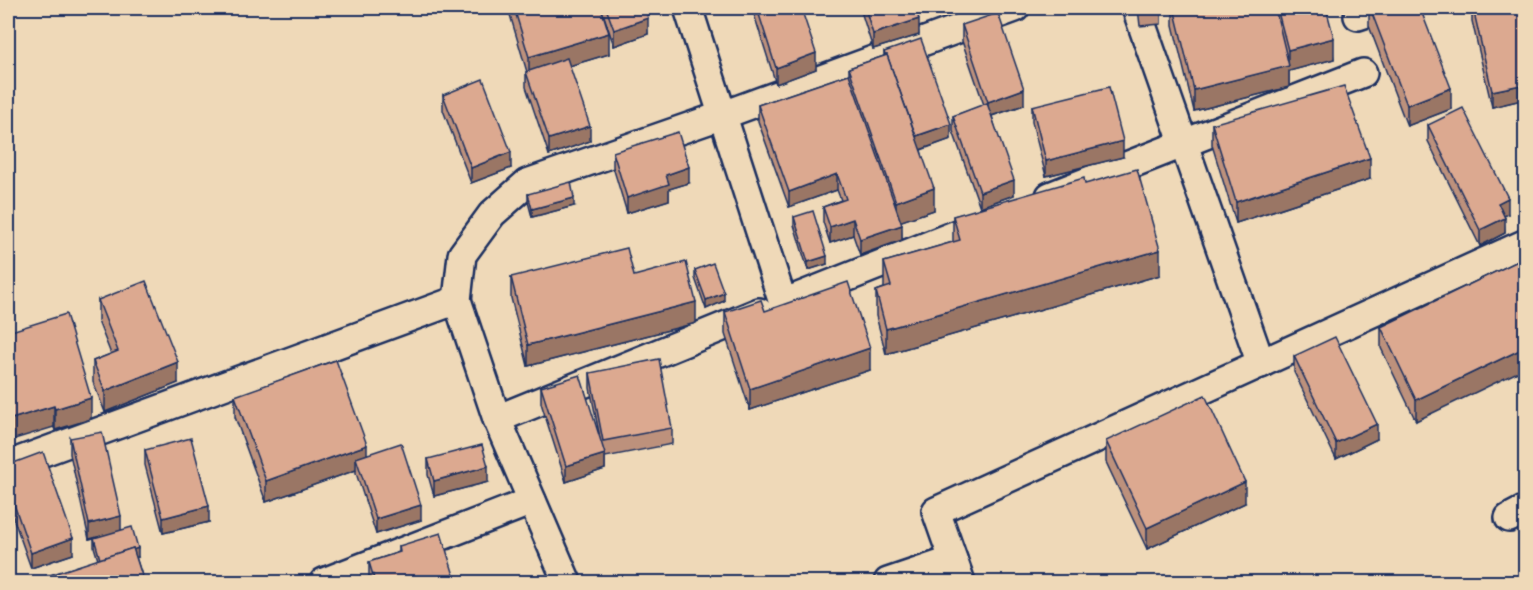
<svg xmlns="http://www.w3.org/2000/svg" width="1533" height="590" font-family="'Architects Daughter',sans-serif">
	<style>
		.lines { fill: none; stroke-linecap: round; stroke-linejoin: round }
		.street-casing { stroke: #1b2f5e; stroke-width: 32 }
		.street { stroke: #efd9b8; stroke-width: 27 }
		.wall { fill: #bd917c; stroke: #1b2f5e; stroke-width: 1.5 }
		.shaded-wall { fill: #9a7665; stroke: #1b2f5e; stroke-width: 1.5 }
		.building { fill: #dca990; stroke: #1b2f5e; stroke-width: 1.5 }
	</style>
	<rect width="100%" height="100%" fill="#efd9b8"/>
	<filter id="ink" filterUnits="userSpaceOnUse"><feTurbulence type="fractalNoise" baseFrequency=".0167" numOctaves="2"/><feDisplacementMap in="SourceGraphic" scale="12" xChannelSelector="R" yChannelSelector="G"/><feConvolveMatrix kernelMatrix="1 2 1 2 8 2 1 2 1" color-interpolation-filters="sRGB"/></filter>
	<g filter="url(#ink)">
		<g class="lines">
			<g class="street-casing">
				<g id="street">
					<path d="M688 8 783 303 987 222"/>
					<path d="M1136 8 1261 364"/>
					<path d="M1358 16 1382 8"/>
					<path d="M1050 196 1363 73"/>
					<path d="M457 300 462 255 492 214 527 183 723 115 1015 8"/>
					<path d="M8 465 457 300 497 419"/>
					<path d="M1509 518 1526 509"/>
					<path d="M324 582 532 501"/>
					<path d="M567 582 497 419 759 312"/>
					<path d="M888 582 953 560"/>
					<path d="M961 582 936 511 1526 243"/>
				</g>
			</g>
			<use href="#street" class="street"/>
		</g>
		<g class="wall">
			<path d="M508 8H601L609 54 569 66 590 141 549 155 526 87V72H527Z"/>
			<path d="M602 8H645L648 34 614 46 602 10Z"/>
			<path d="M752 8H801L816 69 776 84Z"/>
			<path d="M860 8H915L919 35 873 49Z"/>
			<path d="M1138 8H1161V24L1140 26Z"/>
			<path d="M1173 8H1326L1334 59 1289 71V87L1194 111 1173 25Z"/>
			<path d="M1369 8H1420L1451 109 1407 126 1369 26Z"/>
			<path d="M1472 8 1526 33V99L1492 107 1472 21Z"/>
			<path d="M962 25 1024 105 992 116 1014 195 980 207 953 131V116L984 105 962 41Z"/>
			<path d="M884 52 951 139 921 150 934 210 901 221 902 240 860 255 853 235 830 243 823 222V207L841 200 837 190 789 207 758 121V105L849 74V68L884 56Z"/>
			<path d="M443 95 511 168 471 183 443 110Z"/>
			<path d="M1032 106 1123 157 1046 176 1032 122Z"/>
			<path d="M1212 124 1370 179 1236 223 1212 145Z"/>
			<path d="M1428 125 1508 214 1504 216 1505 233 1480 246 1428 141Z"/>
			<path d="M613 152 689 183 669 189V200L627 213 613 167Z"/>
			<path d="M1085 184 1160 275 886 354 876 316V291L884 288V262L953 242V216Z"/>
			<path d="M528 194 574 206 532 217 528 202Z"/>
			<path d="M794 217 827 264 808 270 794 225Z"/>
			<path d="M1522 259 1416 421 1381 348V327Z"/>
			<path d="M695 270 724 301 706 309 695 278Z"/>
			<path d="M511 277 696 323 528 366 511 298Z"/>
			<path d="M98 300 178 383 105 412 93 382V361L111 354 98 321Z"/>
			<path d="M765 311 870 370 750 410 725 334V312Z"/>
			<path d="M8 332 91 419 55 430Z"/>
			<path d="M1294 356 1377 439 1336 459 1294 372Z"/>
			<path d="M590 373 672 428V444L605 457V469L566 482 541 403V387L599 433 590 388Z"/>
			<path d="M235 396 367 454 421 520 376 534 356 473V470L266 502 235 417Z"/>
			<path d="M70 438 121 530 138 557H136L144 582H44V577L98 560 94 547V538L101 536 89 539 70 454Z"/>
			<path d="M1106 441 1245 503 1147 549 1106 462Z"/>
			<path d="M145 450 209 522 163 533 145 465Z"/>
			<path d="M428 459 488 482 434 496 428 475Z"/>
			<path d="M8 465 73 554 31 568 8 503Z"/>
			<path d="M399 546 456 582H369V562L399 552Z"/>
		</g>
		<g class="shaded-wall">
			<path d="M648 18V34L614 46V30Z"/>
			<path d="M919 19V35L873 49V34Z"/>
			<path d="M609 33V54L529 78V57Z"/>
			<path d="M1334 38V59L1289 71V87L1194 111V90L1288 66V50Z"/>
			<path d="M816 53V69L776 84V68Z"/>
			<path d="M1526 84V99L1492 107V91Z"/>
			<path d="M1451 88V109L1407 126V105Z"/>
			<path d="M1024 89V105L988 117V102Z"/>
			<path d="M951 124V139L914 152V137Z"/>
			<path d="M590 126V141L549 155V139Z"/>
			<path d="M1123 141V157L1046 176V161Z"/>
			<path d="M511 152V168L471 183V168Z"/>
			<path d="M1370 158V179L1236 223V202Z"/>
			<path d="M689 167V183L669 189V200L627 213V198L666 175Z"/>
			<path d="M837 174V190L789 207V192Z"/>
			<path d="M1014 180V195L980 207V192Z"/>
			<path d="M934 188V210L896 223V202Z"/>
			<path d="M574 198V206L532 217V209Z"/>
			<path d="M1508 198V214L1498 219V203Z"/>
			<path d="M1505 218V233L1480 246V230Z"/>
			<path d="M853 219V235L830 243V227Z"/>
			<path d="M902 225V240L860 255V239Z"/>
			<path d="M1160 250V275L886 354V329Z"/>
			<path d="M827 256V264L808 270V262Z"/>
			<path d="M724 293V301L706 309V300Z"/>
			<path d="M696 302V323L528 366V345Z"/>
			<path d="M1526 347V368L1416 421V400Z"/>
			<path d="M870 348V370L750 410V389Z"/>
			<path d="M178 362V383L105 412V391Z"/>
			<path d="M91 398V419L55 430V409Z"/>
			<path d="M54 406V427L8 441V420Z"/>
			<path d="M1377 424V439L1336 459V443Z"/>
			<path d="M367 445V466L356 458V470L266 502V481Z"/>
			<path d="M605 454V469L566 482V466Z"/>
			<path d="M488 466V482L434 496V481Z"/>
			<path d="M1245 482V503L1147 549V528Z"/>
			<path d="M421 505V520L376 534V519Z"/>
			<path d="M209 506V522L163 533V518Z"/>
			<path d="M121 516V532L89 539V524Z"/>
			<path d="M73 538V554L31 568V553Z"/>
			<path d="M138 548V557L101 568V559Z"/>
		</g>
		<g class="building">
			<path d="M514 8H601L609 33 529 57Z"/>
			<path d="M606 8H645L648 18 614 30Z"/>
			<path d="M757 8H801L816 53 776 68Z"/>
			<path d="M865 8H915L919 19 873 34Z"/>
			<path d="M1140 8H1161L1140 11Z"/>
			<path d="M1174 8H1275L1289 66 1194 90Z"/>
			<path d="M1277 8H1326L1334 38 1288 50Z"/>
			<path d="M1370 8H1420L1451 88 1407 105Z"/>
			<path d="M1473 8H1520L1526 33V84L1492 91Z"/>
			<path d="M998 13 1024 89 988 102 962 25Z"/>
			<path d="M921 39 951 124 916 136 887 55H885L884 52Z"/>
			<path d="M887 55 934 188 896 202 849 68Z"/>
			<path d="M567 58 590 126 549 139 526 72Z"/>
			<path d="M849 74 902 225 860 239 853 219 830 227 823 207 846 199 837 174 789 192 758 105Z"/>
			<path d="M483 79 511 152 471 168 443 95Z"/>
			<path d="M1344 86 1370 158 1236 202 1212 124Z"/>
			<path d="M1109 87 1123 141 1046 161 1032 106Z"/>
			<path d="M987 103 1014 180 980 192 953 116Z"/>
			<path d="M1463 108 1508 198 1498 203 1505 218 1480 230 1428 125Z"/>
			<path d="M678 132 689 167 666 175 669 184 627 198 613 152Z"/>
			<path d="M1137 169 1160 250 886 329 876 291 891 286 884 262 960 240 953 216 1084 178 1085 184Z"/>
			<path d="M571 182 574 198 532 209 528 194Z"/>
			<path d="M813 211 827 256 808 262 794 217Z"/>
			<path d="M627 248 634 276 686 262 696 302 528 345 511 277Z"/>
			<path d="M1522 259 1526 267V347L1416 400 1381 327Z"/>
			<path d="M713 263 724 293 706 300 695 270Z"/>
			<path d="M146 281 178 362 105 391 93 361 118 351 98 300Z"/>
			<path d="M848 282 870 348 750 389 725 312 761 300 765 311Z"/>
			<path d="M66 314 91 398 55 409 54 406 8 420V332Z"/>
			<path d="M1335 337 1377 424 1336 443 1294 356Z"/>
			<path d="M659 359 672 428 603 441 590 373Z"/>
			<path d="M336 360 367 445 266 481 235 396Z"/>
			<path d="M580 375 605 454 566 466 541 387Z"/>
			<path d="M1205 395 1245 482 1147 528 1106 441Z"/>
			<path d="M102 432 121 516 89 524 70 438Z"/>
			<path d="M191 438 209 506 163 518 145 450Z"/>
			<path d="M401 443 421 505 376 519 356 458Z"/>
			<path d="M482 445 488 466 434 481 428 459Z"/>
			<path d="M43 452 73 538 31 553 8 487V465Z"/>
			<path d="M132 527 138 548 133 550V548L100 559 94 538Z"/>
			<path d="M441 533 456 582H375L369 562 400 552 399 546Z"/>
			<path d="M133 548 144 582H46L44 577Z"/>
		</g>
	</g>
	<rect width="1533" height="590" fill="none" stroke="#efd9b8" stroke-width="30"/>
	<rect x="15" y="15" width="1503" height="560" fill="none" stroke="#1b2f5e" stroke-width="2" filter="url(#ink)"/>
</svg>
